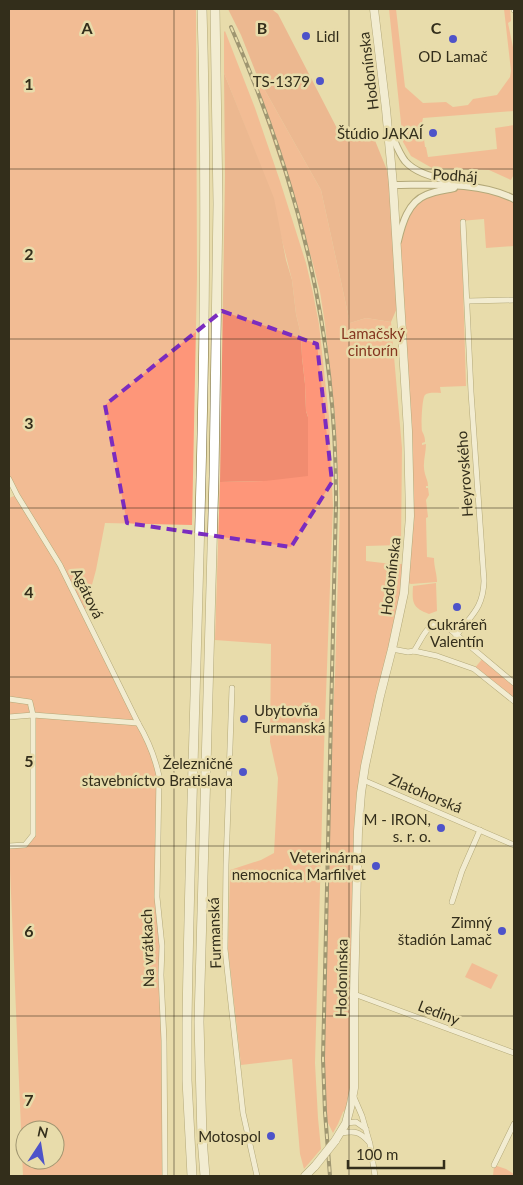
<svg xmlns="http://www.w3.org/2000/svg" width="523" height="1185" font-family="Lato,sans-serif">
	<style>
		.green { fill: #fe9679; fill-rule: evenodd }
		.forest { fill: #f18c70 }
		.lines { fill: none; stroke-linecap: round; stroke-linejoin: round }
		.minor-casing { stroke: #756a3c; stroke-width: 6 }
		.tertiary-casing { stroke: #756a3c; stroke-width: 8 }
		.primary-casing { stroke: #756a3c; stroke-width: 9 }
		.motorway-casing { stroke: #756a3c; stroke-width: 10 }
		.minor { stroke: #fff; stroke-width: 5 }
		.tertiary { stroke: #fff; stroke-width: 6 }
		.primary { stroke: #fff; stroke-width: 8 }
		.motorway { stroke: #fff; stroke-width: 9 }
		.rail-casing { stroke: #47412b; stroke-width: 4 }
		.rail { stroke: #e8dcab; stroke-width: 2; stroke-dasharray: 5.5; stroke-linecap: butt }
		.primary-bridge-casing { stroke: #756a3c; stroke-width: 9; stroke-linecap: butt }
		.primary-bridge { stroke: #fff; stroke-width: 8 }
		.marked { fill: none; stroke: #7b2cbf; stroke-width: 4; stroke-dasharray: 10 6; stroke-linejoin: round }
		.grid { fill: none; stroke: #332e1b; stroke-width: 1; stroke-opacity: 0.55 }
		.poi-dot { fill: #4e53c9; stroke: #e8dcab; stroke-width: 2 }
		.labels { text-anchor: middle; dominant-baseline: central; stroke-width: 5; stroke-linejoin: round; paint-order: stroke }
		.poi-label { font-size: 15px; fill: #332e1b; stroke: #e8dcab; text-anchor: end }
		.street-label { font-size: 15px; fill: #332e1b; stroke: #e8dcab }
		.park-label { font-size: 15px; fill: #853620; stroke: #e8dcab }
		.grid-label { font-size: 16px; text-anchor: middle; font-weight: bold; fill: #332e1b; stroke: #e8dcab; stroke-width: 5; stroke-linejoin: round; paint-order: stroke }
	</style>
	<rect width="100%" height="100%" fill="#e8dcab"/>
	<g class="green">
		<path d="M9 9H196L197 277 192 525 105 523 96 570 84 614 138 723 159 776 157 897 162 946 165 1176H23L9 846 25 845 33 835V716L9 717V498L17 495 9 479ZM25 1130H55V1160H25Z"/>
		<path d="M389 9H396L405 87 423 103 446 102 453 107 468 105 473 99 497 95 510 77 511 71 504 9H510L511 21 508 23 514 52V111L423 118 422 123 425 147H426L428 157 497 149 495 128 514 125V174L511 180 489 170 432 168 411 156 403 142Z"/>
		<path d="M225 31 255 108 280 181 306 263 313 293 319 324 329 417 333 506 324 748 315 1063 318 1118 321 1149 304 1169 300 1154 292 1059 241 1065 228 949 230 870 261 860 274 853 278 778 270 742 271 644 215 640 220 482 265 481 307 433 308 417 306 411 305 384 302 357 301 335 296 314 292 280 268 185 224 73V32Z"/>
		<path d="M258 78 321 190 350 323 366 318 391 322 402 448 401 545 366 546V561L392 564H407L410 516 397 249 403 224 420 199 465 186 514 199V246L486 248 484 219 460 221 462 250 466 386 440 387 441 393C436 393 428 392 425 395 422 398 421 426 422 431 424 435 425 437 425 442L422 443V445L426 444C426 454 422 464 425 474 426 478 428 481 428 486H426V488H428L429 495 426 500 428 517 426 518 427 557 434 558C434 567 437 574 437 582L411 584 406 582 361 793 351 1104 343 1112 338 1124 333 1133 326 1119 323 1062 331 746 335 676 340 505 335 417 325 324 320 292 312 260 299 218 261 105Z"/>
		<path d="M436 583 437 611 429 614C412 608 412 602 413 586Z"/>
		<path d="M483 658 514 683V701L474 669Z"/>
		<path d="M472 963 498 975 491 989 465 977Z"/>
		<path d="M494 1165 506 1169 514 1174V1176H493Z"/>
	</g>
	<g class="forest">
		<path d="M228 9H272L274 11 278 14 342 138H374L393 185 400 301 391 322 366 318 350 323 321 190 258 78 241 35Z"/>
		<path d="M224 73 274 198 286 260 292 280 296 314 301 335 302 357 305 384 306 411 308 417V476L265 481 220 482 225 176Z"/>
	</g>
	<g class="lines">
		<g class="minor-casing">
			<g id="minor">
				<path d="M514 9V10"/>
				<path d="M468 301 514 300"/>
				<path d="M9 479 17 495 60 565 138 723C148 740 155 757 159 776L157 897 162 946 161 975 164 1041 165 1176"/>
				<path d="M456 636C471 615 483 609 484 581L471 392 463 222"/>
				<path d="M392 649 408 652 414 651 437 656 474 669 514 701"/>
				<path d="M414 651C423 638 427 619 446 626L514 683"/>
				<path d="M232 688 226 865 225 949 243 1113 257 1176"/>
				<path d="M9 699 30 702 33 715V835L25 845 9 846"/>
				<path d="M9 717 33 715 138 723"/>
				<path d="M363 780 514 845"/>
				<path d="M452 902 462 871 480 830"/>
				<path d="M354 994 514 1053"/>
				<path d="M353 1095 362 1116 370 1144 375 1176"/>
				<path d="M346 1123 356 1122 366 1129"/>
				<path d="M341 1133C355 1131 359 1131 369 1142"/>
				<path d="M494 1165 514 1124"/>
			</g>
		</g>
		<g class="tertiary-casing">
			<g id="tertiary">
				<path d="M389 129C394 139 398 152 405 161 417 175 440 178 456 183"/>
				<path d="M393 185C431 185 479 181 514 199"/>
				<path d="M398 241C402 224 408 202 426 195 435 191 445 190 454 188"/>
			</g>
		</g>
		<g class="primary-casing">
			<g id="primary">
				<path d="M335 1141 346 1123 351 1104 354 1088V994L358 831 361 793 365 766 380 696 392 649 404 593 410 516 408 431 393 185 386 109 374 9"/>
				<path d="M305 1176 315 1166"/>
			</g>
		</g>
		<g class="motorway-casing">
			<g id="motorway">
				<path d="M192 1176 187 1080V1023C192 685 212 347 202 9"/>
				<path d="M205 1176 202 1138 199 1022 214 476 218 204 215 9"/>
			</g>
		</g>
		<use href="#minor" class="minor"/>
		<use href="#tertiary" class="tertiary"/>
		<use href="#primary" class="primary"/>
		<use href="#motorway" class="motorway"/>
		<g class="rail-casing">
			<path id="rail" d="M231 27C299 181 337 335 336 503L323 1059 325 1112 330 1176"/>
		</g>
		<use href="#rail" class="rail"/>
		<g class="primary-bridge-casing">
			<path id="primary-bridge" d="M315 1166 335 1141"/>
		</g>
		<use href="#primary-bridge" class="primary-bridge"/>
	</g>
	<path d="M0 0H523V1185H0ZM222 311 317 344 332 482 291 547 127 523 105 405Z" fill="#e8dcab" fill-opacity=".55" fill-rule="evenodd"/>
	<path class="marked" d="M222 311 317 344 332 482 291 547 127 523 105 405Z"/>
	<path class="grid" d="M174 9V1176M349 9V1176M9 169H514M9 339H514M9 508H514M9 677H514M9 846H514M9 1016H514"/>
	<g class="poi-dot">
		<circle cx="306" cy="36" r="5"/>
		<circle cx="453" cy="39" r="5"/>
		<circle cx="320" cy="81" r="5"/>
		<circle cx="433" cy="133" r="5"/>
		<circle cx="457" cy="607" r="5"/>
		<circle cx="244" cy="719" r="5"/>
		<circle cx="243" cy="772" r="5"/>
		<circle cx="441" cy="828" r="5"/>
		<circle cx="376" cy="866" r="5"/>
		<circle cx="502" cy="931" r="5"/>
		<circle cx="271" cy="1136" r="5"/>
	</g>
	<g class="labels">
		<g class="poi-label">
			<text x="316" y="36" text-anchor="start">Lidl</text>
			<text x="453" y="56" text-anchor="middle">OD Lamač</text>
			<text x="310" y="81">TS-1379</text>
			<text x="423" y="133">Štúdio JAKAÍ</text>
			<text x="457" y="624" text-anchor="middle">Cukráreň<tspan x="457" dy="17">Valentín</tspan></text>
			<text x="254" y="710" text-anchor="start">Ubytovňa<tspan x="254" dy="17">Furmanská</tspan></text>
			<text x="233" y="763">Železničné<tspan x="233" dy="17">stavebníctvo Bratislava</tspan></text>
			<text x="431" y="819">M - IRON,<tspan x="431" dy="17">s. r. o.</tspan></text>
			<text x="366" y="857">Veterinárna<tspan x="366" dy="17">nemocnica Marfilvet</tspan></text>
			<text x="492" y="922">Zimný<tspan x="492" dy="17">štadión Lamač</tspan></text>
			<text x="261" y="1136">Motospol</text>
		</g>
		<g class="street-label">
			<text transform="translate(368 71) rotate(-97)">Hodonínska</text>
			<text transform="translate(455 175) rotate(4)">Podháj</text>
			<text transform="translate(464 474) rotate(-94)">Heyrovského</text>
			<text transform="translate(390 576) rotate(-83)">Hodonínska</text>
			<text transform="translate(88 593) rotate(64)">Agátová</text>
			<text transform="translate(426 793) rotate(23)">Zlatohorská</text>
			<text transform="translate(214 933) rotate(-92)">Furmanská</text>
			<text transform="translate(147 948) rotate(-92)">Na vrátkach</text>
			<text transform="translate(341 978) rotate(-89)">Hodonínska</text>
			<text transform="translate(439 1012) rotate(21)">Lediny</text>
		</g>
		<g class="park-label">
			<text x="373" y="333">Lamačský<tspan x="373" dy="17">cintorín</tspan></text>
		</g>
	</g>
	<g class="grid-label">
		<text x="87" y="34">A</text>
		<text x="262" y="34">B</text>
		<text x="436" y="34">C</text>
		<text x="29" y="90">1</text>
		<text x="29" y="260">2</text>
		<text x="29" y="429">3</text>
		<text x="29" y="598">4</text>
		<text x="29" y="767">5</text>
		<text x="29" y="937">6</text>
		<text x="29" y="1106">7</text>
	</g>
	<rect width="523" height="1185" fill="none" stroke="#332e1b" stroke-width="20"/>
	<g transform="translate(40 1145) rotate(12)"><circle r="24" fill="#e8dcab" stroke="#a09671"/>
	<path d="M0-4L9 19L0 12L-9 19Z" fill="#4e53c9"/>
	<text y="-8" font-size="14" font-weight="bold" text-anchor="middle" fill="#332e1b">N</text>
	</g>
	<path d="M348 1160v8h96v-8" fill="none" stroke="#332e1b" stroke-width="2.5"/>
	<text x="356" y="1160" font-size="15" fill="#332e1b" stroke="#e8dcab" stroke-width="4" paint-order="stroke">100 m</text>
</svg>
